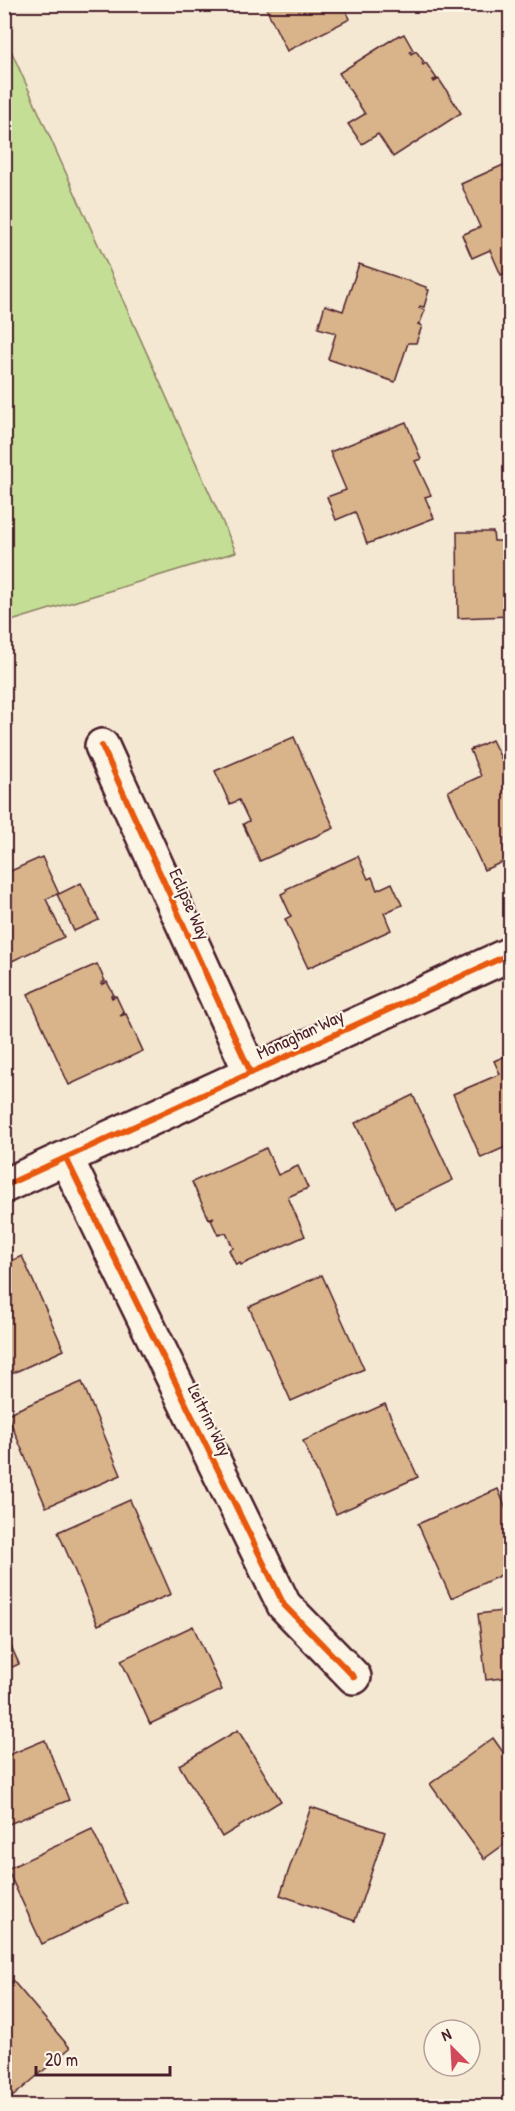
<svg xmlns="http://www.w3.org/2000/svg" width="515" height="2111" font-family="'Patrick Hand',sans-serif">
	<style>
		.green { fill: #c5de95; stroke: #887e60; stroke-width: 1.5 }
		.building { fill: #d9b38a; stroke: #4a1f2b; stroke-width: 1.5 }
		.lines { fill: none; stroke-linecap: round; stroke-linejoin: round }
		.minor-casing { stroke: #4a1f2b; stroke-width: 38 }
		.minor { stroke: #fcf5e5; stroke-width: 33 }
		.cycleway-casing { stroke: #fcf5e5; stroke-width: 10 }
		.cycleway { stroke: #e8590c; stroke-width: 6 }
		.labels { text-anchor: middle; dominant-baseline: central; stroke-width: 4.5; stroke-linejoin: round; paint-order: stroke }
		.street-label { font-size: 18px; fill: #4a1f2b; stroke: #fcf5e5 }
	</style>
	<rect width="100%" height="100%" fill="#f5e8d3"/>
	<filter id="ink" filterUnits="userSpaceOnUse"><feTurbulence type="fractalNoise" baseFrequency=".0167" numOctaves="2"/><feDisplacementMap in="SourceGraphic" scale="12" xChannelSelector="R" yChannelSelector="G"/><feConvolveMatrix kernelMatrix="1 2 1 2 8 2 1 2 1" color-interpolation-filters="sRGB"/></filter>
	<g filter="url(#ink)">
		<path class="green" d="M5 37 236 552 5 623H4Z"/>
		<g class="building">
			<path d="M264 4H343L350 19 287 51Z"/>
			<path d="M404 34 413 50 410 52 411 54 416 51 424 62 422 63 423 65 426 63 437 79 433 80 434 82 439 79 461 113 393 157 378 134 362 144 348 124 365 114 339 73 399 35 400 36Z"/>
			<path d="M510 162V271L501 275 490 250 472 258 462 235 480 227 461 184Z"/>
			<path d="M359 264 426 287V289L429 290 424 307 420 306 419 308 425 310 420 323H419L418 324 422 326 416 343H408L395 382 328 359 336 333 318 328 325 305 343 311Z"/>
			<path d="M406 422 421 459 415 461 431 495 425 497 434 518 367 544 355 512 336 520 327 497 346 490 330 452Z"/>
			<path d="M457 532H493L494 541H510V616L458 618Z"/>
			<path d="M294 737 334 828 260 861 243 824 249 821 239 800 230 804 215 771Z"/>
			<path d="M492 740 501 758 510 754V859L484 870 448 791 481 776 470 750Z"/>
			<path d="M358 856 368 879 372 877 377 890 392 883 402 905 384 913 391 930 308 968 285 919 291 916 281 894 287 891 286 889Z"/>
			<path d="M42 857 59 894 81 883 99 920 74 931 57 894 46 899 64 937 12 961 4 945V874Z"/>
			<path d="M97 964 105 981 101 983 102 985 107 982 114 995 111 996 112 998 116 996 124 1013 120 1016 126 1014 143 1051 69 1085 28 994Z"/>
			<path d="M510 1054V1145L481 1158 453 1094 500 1074 494 1061Z"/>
			<path d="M413 1095 453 1180 395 1208 355 1123Z"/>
			<path d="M266 1148 278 1175 298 1166 308 1188 288 1197 305 1236 241 1265 240 1263 236 1265 229 1250 233 1248 226 1233 218 1235 211 1220 214 1217 209 1219 192 1182Z"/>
			<path d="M22 1256 64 1350 4 1377V1264Z"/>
			<path d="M322 1275 364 1369 291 1401 249 1307Z"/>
			<path d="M82 1382 121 1475 46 1507 7 1414Z"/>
			<path d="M385 1404 418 1477 336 1514 303 1441Z"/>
			<path d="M498 1489 510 1518V1571L451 1598 418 1524Z"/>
			<path d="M130 1500 171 1594 98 1625 58 1532Z"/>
			<path d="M510 1610V1677L486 1680 478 1614Z"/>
			<path d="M193 1626 222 1690 150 1724 121 1660Z"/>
			<path d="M11 1646 19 1664 4 1671V1649Z"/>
			<path d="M4 1679 11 1696 4 1699Z"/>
			<path d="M238 1730 281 1801 222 1837 179 1765Z"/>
			<path d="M493 1738 510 1762V1840L484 1859 430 1784Z"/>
			<path d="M45 1740 69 1800 4 1826V1757Z"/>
			<path d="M311 1807 385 1832 355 1921 280 1895Z"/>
			<path d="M92 1829 127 1903 42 1944 7 1869Z"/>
			<path d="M13 1981 70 2048 10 2099 4 2092V1989Z"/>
		</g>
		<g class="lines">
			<g class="minor-casing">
				<g id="minor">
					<path d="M102 746 251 1073"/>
					<path d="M66 1158 284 1605 354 1677"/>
					<path d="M4 1186 510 954"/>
				</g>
			</g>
			<use href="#minor" class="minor"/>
			<g class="cycleway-casing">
				<g id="cycleway">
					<path d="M102 746 251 1073"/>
					<path d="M66 1158 284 1605 354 1677"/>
					<path d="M4 1186 510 954"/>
				</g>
			</g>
			<use href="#cycleway" class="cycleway"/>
		</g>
	</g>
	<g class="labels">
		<g class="street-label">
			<text transform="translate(190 904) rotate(66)">Eclipse Way</text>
			<text transform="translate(300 1034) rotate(-25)">Monaghan Way</text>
			<text transform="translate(210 1420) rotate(64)">Leitrim Way</text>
		</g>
	</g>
	<rect width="515" height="2111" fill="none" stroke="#fcf5e5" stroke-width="24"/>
	<rect x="12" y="12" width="491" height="2087" fill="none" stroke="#4a1f2b" stroke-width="2" filter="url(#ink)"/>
	<g transform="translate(452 2048) rotate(336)"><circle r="28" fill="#fcf5e5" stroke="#b59f9b" stroke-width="1.5"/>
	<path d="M0-4.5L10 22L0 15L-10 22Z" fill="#d1495b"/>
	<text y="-9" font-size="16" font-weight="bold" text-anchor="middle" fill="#4a1f2b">N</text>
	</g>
	<path d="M36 2066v9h134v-9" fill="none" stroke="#4a1f2b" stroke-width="3"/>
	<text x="45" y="2066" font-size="18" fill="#4a1f2b" stroke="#fcf5e5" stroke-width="4.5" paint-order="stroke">20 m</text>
</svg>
